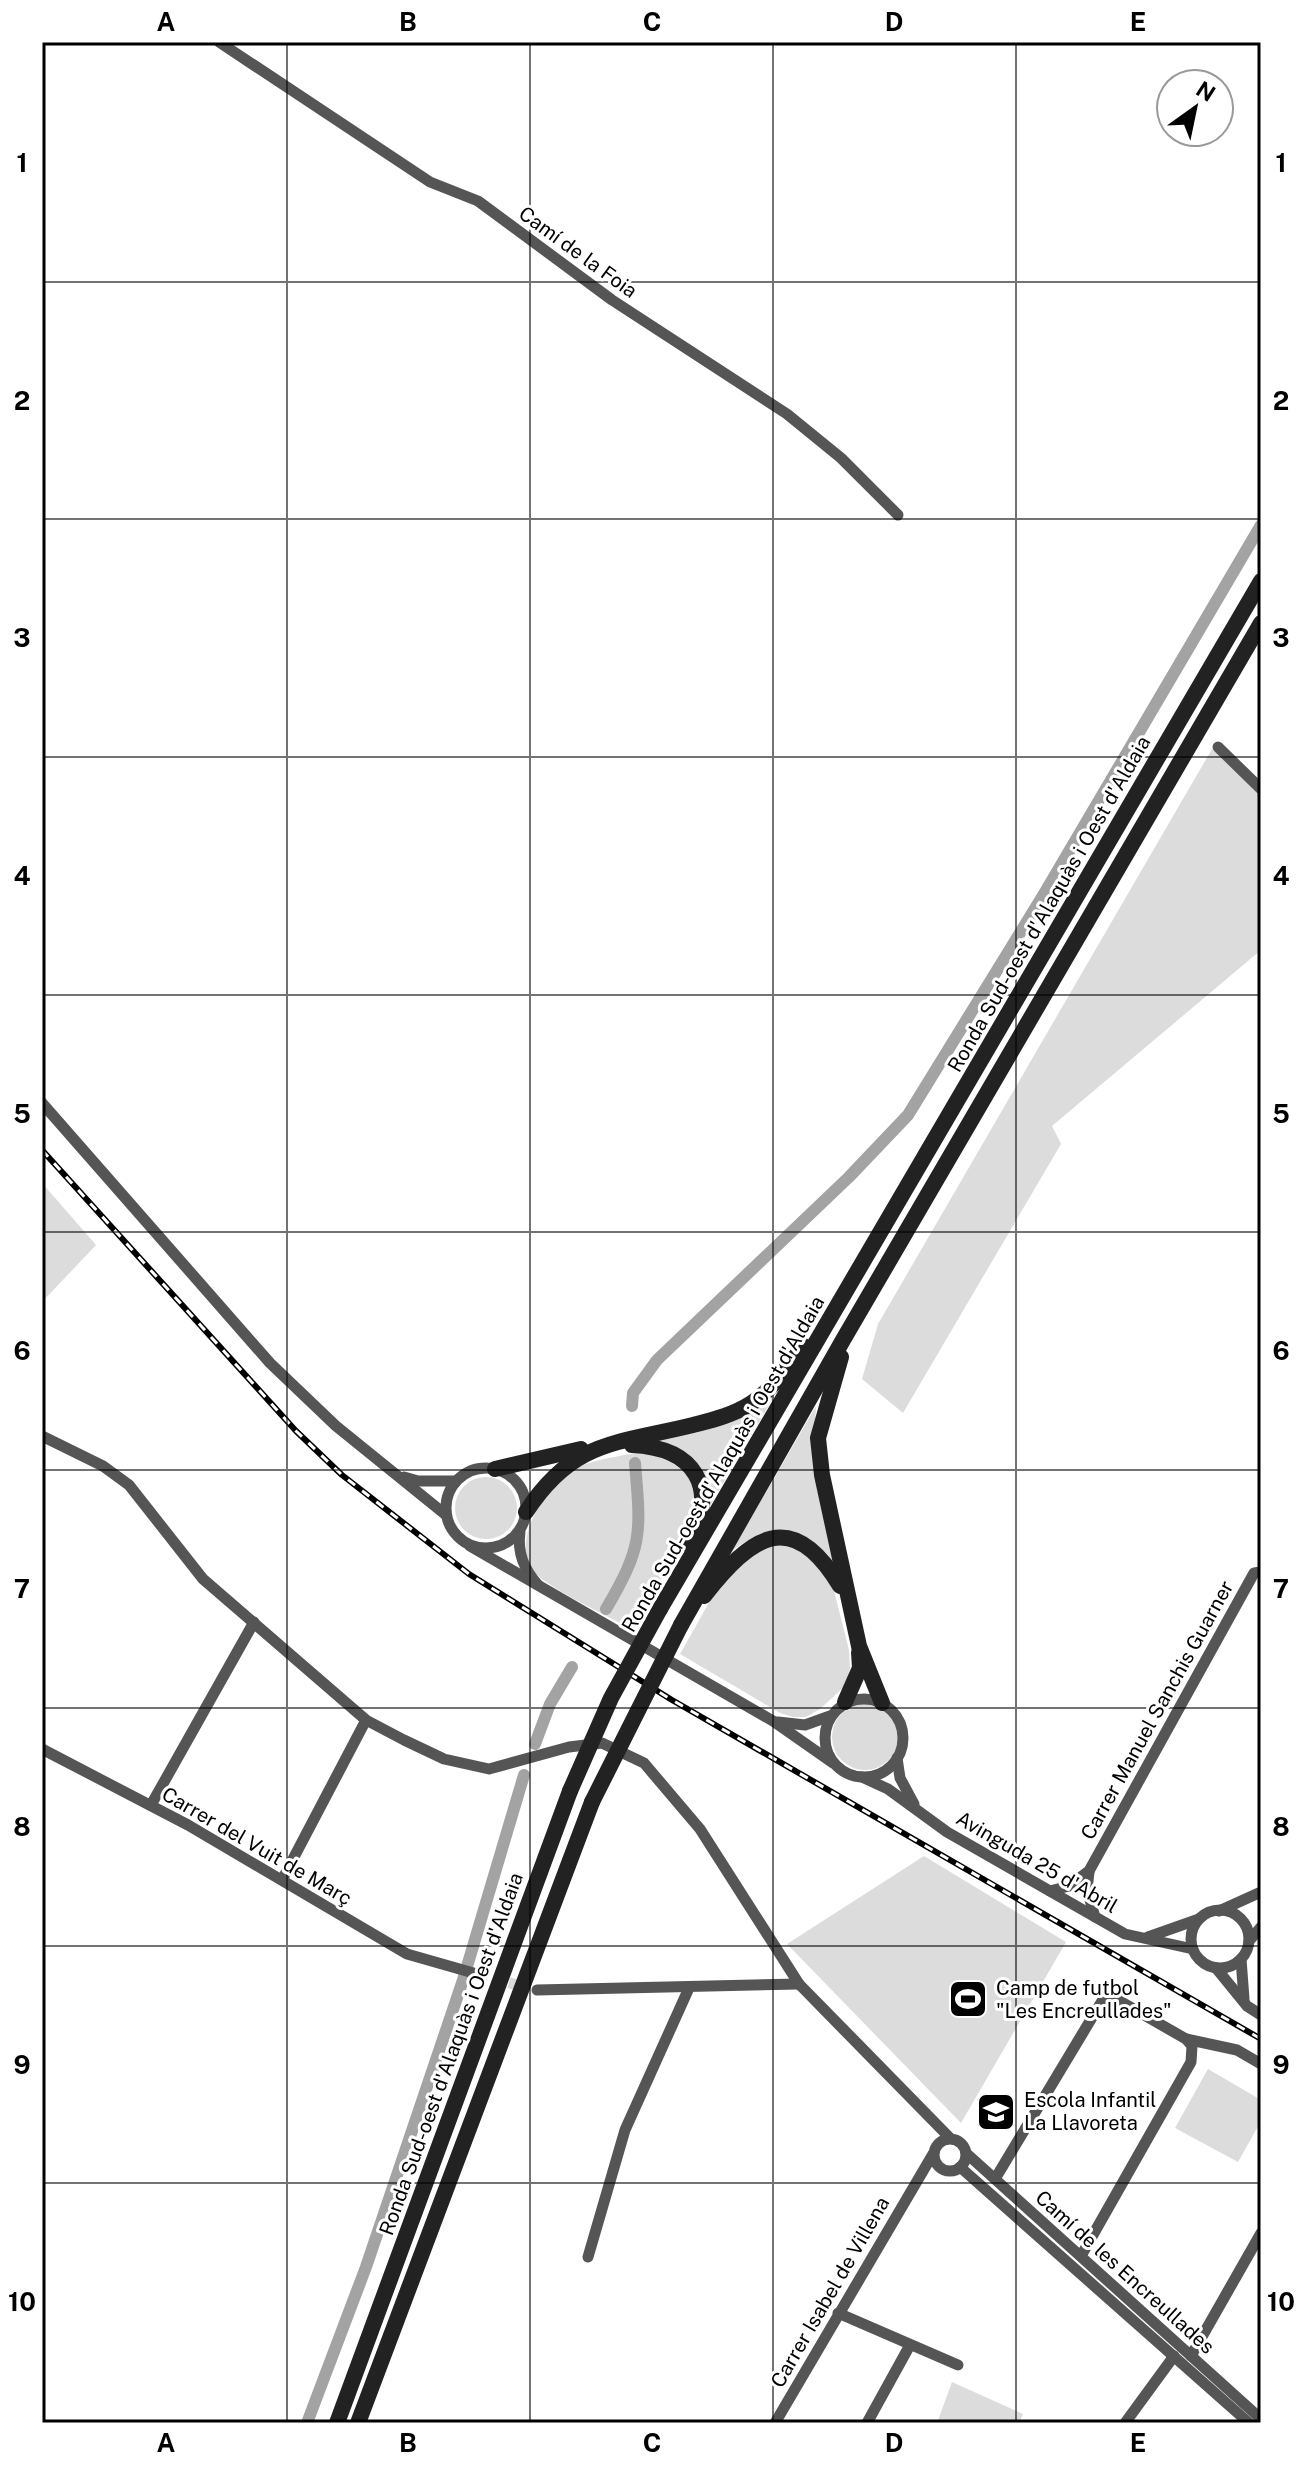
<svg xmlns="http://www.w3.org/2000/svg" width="1303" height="2465" font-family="'Public Sans',sans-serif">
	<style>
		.green { fill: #dcdcdc }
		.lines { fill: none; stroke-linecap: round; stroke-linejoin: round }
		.canal { stroke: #a3a3a3; stroke-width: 12 }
		.minor-tunnel { stroke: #d9d9d9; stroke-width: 11; stroke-dasharray: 11 5.5; stroke-linecap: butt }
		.minor { stroke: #555; stroke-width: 11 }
		.secondary { stroke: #222; stroke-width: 16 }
		.rail-casing { stroke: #000; stroke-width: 6 }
		.rail { stroke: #fff; stroke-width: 3; stroke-dasharray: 9; stroke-linecap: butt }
		.secondary-bridge { stroke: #222; stroke-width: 16 }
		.grid { fill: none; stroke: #000; stroke-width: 2; stroke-opacity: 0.55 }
		.labels { text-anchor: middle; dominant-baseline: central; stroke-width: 6; stroke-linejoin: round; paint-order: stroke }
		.street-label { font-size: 20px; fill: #000; stroke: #fff }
		.poi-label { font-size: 20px; fill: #000; stroke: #fff; text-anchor: start }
		.neatline { fill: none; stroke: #000; stroke-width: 3 }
		.grid-label { font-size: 26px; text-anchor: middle; font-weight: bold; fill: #000 }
	</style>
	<rect width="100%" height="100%" fill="#fff"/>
	<g class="green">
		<path d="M1212 749 1261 794V950L1052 1126 1061 1144 903 1413 862 1379 878 1324Z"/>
		<path d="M42 1183 96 1245 42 1302Z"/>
		<path d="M776 1393 710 1506 709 1507C697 1476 693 1448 656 1441Z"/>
		<path d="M816 1406 814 1437 834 1563C810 1529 764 1524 732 1551Z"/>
		<path d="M642 1452H653L687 1472 696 1494 689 1531 632 1630C604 1613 560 1595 536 1574 523 1562 524 1544 529 1528 554 1464 580 1463 642 1452Z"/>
		<circle cx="486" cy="1508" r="31"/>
		<path d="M777 1544 802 1549 832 1583 849 1650 850 1669 846 1685 820 1709 806 1717H793L780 1713 680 1654 715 1592 747 1555Z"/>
		<circle cx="865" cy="1737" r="33"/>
		<path d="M924 1856 1066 1942 961 2123 787 1944Z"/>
		<path d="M1208 2069 1261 2100V2121L1238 2162 1175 2128Z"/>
		<path d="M952 2382 1023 2414 1019 2423H937Z"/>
	</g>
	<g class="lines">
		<g class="canal">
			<path d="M632 1406 633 1393 657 1360 849 1177 908 1115 1044 894 1261 525"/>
			<path d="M606 1609C643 1546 641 1534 635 1463"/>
			<path d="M535 1744 550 1704 572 1667"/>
			<path d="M307 2423 366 2267 463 1980 524 1775"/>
		</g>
		<path class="minor-tunnel" d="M477 1974 528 1988"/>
		<g class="minor">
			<path d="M219 42 430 182 478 201 612 300 787 414 841 458 898 515"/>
			<path d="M1218 747 1261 789"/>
			<path d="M42 1103 270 1363 336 1426 446 1515"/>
			<path d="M42 1436 103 1466 129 1485 203 1579 366 1720 404 1740 444 1759 489 1769 569 1747 602 1743 644 1763 700 1829 799 1984 950 2138"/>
			<circle cx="486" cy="1508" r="40"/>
			<path d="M404 1477 418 1481H456"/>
			<path d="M520 1532C517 1553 524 1569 538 1585"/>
			<path d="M470 1546 773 1721 833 1763"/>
			<circle cx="864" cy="1738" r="39"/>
			<path d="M778 1722 805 1725 830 1716"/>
			<path d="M42 1749 188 1825 407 1954 477 1974"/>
			<path d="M897 1758 900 1778 914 1804"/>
			<path d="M862 1777 888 1789 947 1832 1125 1934 1193 1949"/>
			<path d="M151 1805 254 1622"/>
			<path d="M1089 1872 1087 1890 1095 1917"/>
			<path d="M282 1880 366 1720"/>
			<path d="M1050 1891 1069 1886 1089 1871 1254 1573 1261 1572"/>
			<circle cx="1220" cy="1939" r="29"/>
			<path d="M1219 1911 1261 1892"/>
			<path d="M1148 1937 1199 1919"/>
			<path d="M1249 1941 1261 1927"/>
			<path d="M1241 1959 1244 1999"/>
			<path d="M1216 1968 1247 2006 1261 2015"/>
			<path d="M537 1990 799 1984"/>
			<path d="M1186 2039 1237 2050 1261 2064"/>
			<circle cx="950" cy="2155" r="16"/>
			<path d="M966 2153 1261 2419"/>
			<path d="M960 2167 1249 2423"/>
			<path d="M995 2179 1102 2001 1118 2000 1186 2039 1192 2046 1191 2062 1081 2256"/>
			<path d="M588 2257 625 2130 689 1988"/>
			<path d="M838 2313 958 2365"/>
			<path d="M1191 2356 1261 2233"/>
			<path d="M775 2423 933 2154"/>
			<path d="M867 2423 910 2345"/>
			<path d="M1125 2423 1174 2356"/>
		</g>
		<g class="secondary">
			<path d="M841 1357 818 1438 822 1475 859 1646 882 1703"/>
			<path d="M632 1445C696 1448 719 1488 689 1545"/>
			<path d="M495 1469 581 1449"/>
			<path d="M526 1512C573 1440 616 1444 693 1425 712 1420 733 1415 750 1404 773 1390 787 1366 804 1346"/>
			<path d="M704 1596C751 1536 792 1506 840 1586"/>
			<path d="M660 1609 1261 581"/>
			<path d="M681 1625 843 1340 1261 623"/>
			<path d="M845 1702 860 1668 859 1652"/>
			<path d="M337 2423 570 1791"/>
			<path d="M358 2423 592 1802"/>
		</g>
		<g class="rail-casing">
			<path id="rail" d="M42 1150 296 1431 342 1475 469 1574 672 1700 1261 2039"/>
		</g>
		<use href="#rail" class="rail"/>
		<g class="secondary-bridge">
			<path d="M570 1791 611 1698 660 1609"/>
			<path d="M592 1802 681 1625"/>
		</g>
	</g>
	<path class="grid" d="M287 42V2423M530 42V2423M773 42V2423M1016 42V2423M42 282H1261M42 519H1261M42 757H1261M42 995H1261M42 1232H1261M42 1470H1261M42 1708H1261M42 1946H1261M42 2183H1261"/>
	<defs>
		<g id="stadium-square" transform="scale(2)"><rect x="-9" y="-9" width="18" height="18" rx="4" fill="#000" stroke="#fff"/><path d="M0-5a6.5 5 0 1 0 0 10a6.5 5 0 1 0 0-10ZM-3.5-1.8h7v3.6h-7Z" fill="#fff"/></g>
		<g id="school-square" transform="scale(2)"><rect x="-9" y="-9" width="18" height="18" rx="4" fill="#000" stroke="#fff"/><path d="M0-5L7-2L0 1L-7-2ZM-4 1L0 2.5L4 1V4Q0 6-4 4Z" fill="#fff"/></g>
	</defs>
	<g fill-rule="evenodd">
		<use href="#stadium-square" x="968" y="1999"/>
		<use href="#school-square" x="996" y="2112"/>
	</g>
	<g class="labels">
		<g class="street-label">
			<text transform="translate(578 252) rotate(36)">Camí de la Foia</text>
			<text transform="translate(1049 904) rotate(-60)">Ronda Sud-oest d'Alaquàs i Oest d'Aldaia</text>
			<text transform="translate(723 1464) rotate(-60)">Ronda Sud-oest d'Alaquàs i Oest d'Aldaia</text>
			<text transform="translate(1157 1710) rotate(-61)">Carrer Manuel Sanchis Guarner</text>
			<text transform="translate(257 1846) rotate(30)">Carrer del Vuit de Març</text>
			<text transform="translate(1037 1862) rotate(30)">Avinguda 25 d'Abril</text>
			<text transform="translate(451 2054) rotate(-70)">Ronda Sud-oest d'Alaquàs i Oest d'Aldaia</text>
			<text transform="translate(1125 2272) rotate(42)">Camí de les Encreullades</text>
			<text transform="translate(830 2292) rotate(-60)">Carrer Isabel de Villena</text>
		</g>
		<g class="poi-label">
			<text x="996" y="1988">Camp de futbol<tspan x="996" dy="23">"Les Encreullades"</tspan></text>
			<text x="1024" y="2100">Escola Infantil<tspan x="1024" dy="23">La Llavoreta</tspan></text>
		</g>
	</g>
	<rect width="1303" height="2465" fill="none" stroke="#ffffff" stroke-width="88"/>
	<g transform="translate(1195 108) rotate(33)"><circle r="38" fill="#ffffff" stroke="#999999" stroke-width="2"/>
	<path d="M0-6L14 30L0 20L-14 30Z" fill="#000000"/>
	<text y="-12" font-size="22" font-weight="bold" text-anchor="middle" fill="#000000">N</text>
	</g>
	<rect x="44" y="44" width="1215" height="2377" class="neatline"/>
	<g class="grid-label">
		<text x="166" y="31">A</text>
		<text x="408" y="31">B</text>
		<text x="652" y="31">C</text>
		<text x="894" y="31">D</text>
		<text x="1138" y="31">E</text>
		<text x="22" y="172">1</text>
		<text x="1281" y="172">1</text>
		<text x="22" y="410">2</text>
		<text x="1281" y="410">2</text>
		<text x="22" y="647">3</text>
		<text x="1281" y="647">3</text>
		<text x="22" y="885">4</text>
		<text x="1281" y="885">4</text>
		<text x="22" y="1123">5</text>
		<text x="1281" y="1123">5</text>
		<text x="22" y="1360">6</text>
		<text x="1281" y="1360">6</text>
		<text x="22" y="1598">7</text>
		<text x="1281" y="1598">7</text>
		<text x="22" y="1836">8</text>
		<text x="1281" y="1836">8</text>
		<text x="22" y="2074">9</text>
		<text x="1281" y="2074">9</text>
		<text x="22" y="2311">10</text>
		<text x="1281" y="2311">10</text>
		<text x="166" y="2452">A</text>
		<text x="408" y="2452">B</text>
		<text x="652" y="2452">C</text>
		<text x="894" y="2452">D</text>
		<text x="1138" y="2452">E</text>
	</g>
</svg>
